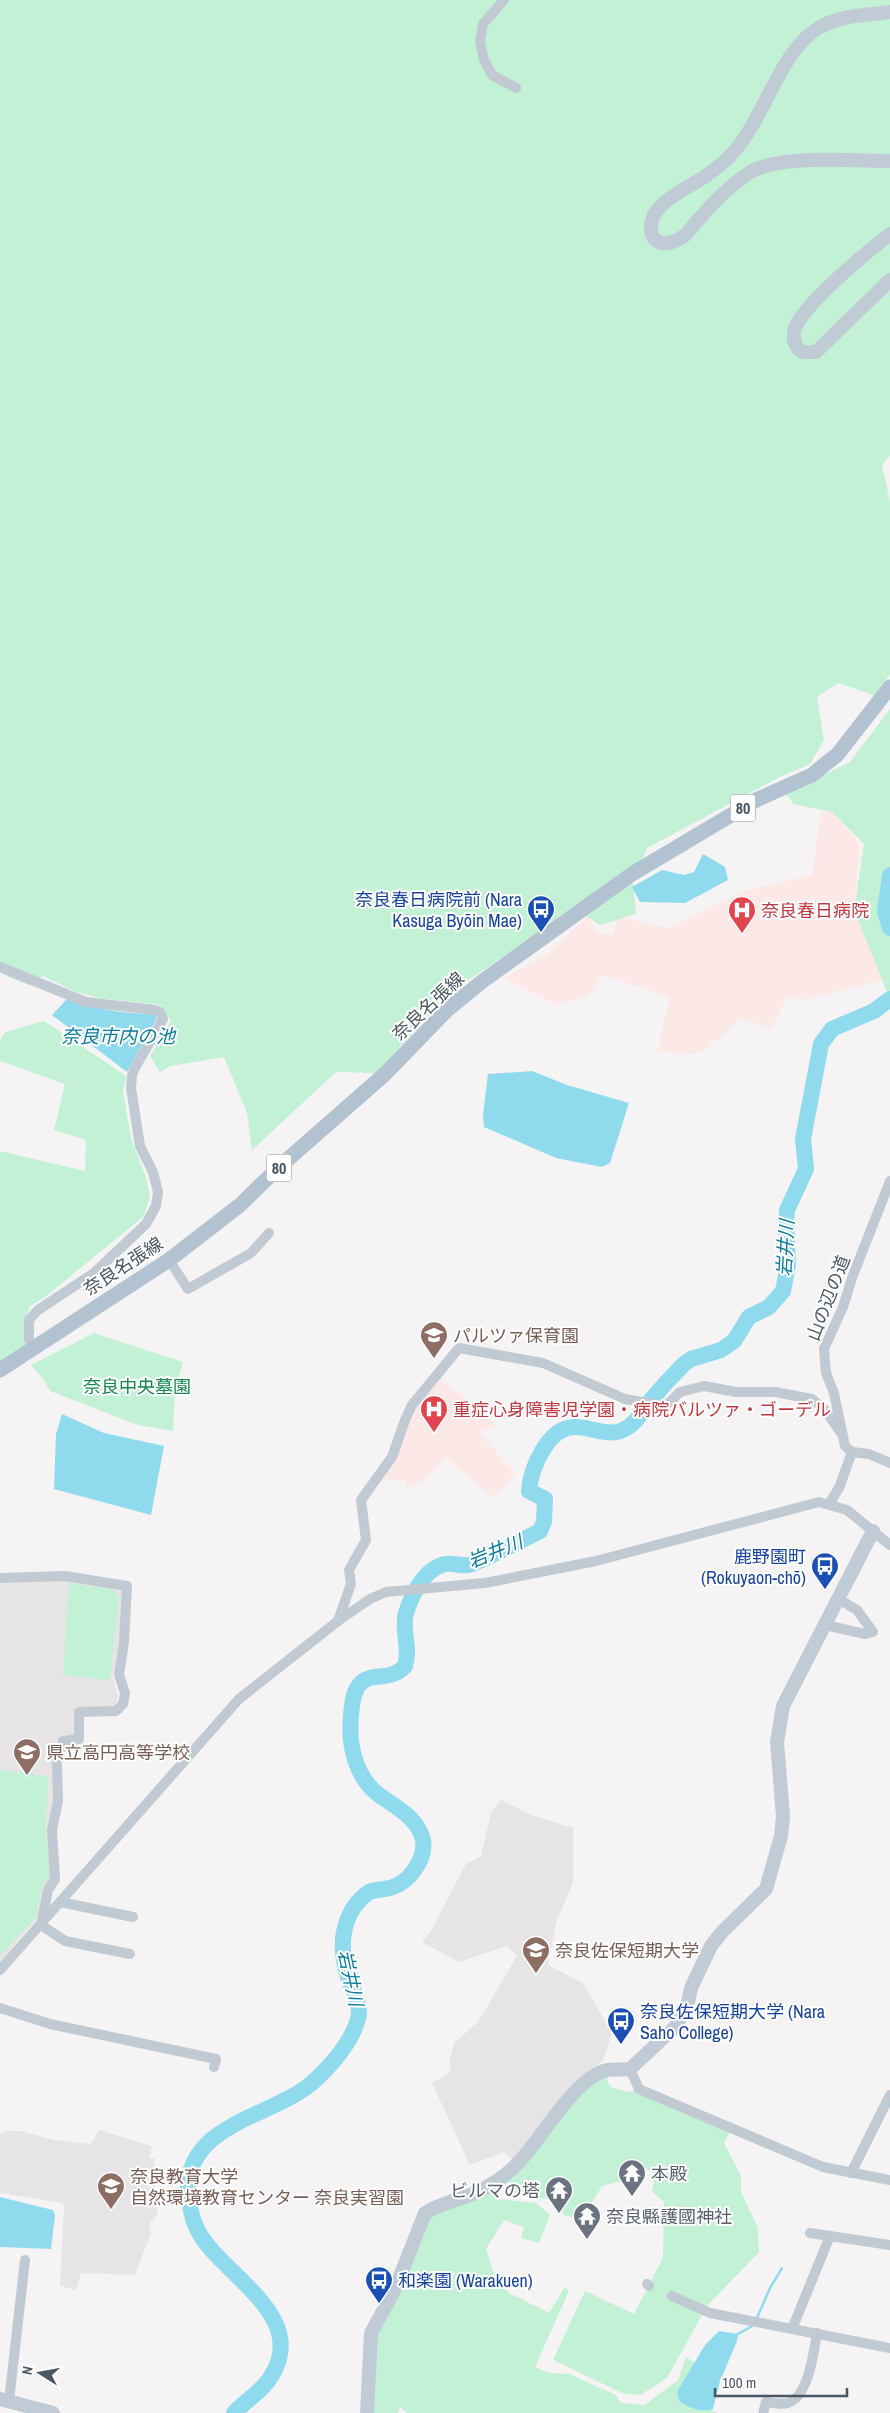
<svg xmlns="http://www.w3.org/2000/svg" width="890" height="2413" font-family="'Archivo Narrow','Noto Sans JP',sans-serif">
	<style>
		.education { fill: #e6e4e5 }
		.medical { fill: #fce8e6 }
		.green { fill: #c3f1d5 }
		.water { fill: #90daee }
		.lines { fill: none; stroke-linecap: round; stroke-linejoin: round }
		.stream { stroke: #90daee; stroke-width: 2.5 }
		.river { stroke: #90daee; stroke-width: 16 }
		.street { stroke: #c1cad2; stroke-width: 10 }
		.secondary { stroke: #c1cbd6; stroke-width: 14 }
		.primary { stroke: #b3c2d1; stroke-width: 15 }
		.labels { text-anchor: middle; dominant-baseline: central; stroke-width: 4; stroke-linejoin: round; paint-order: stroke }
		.shield { fill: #fff; stroke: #808990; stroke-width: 1 }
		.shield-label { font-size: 16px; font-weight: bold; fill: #4a5661 }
		.transit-label { font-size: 18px; fill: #164399; stroke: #fff; text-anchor: end }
		.health-label { font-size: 18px; fill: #be3a42; stroke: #fff; text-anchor: start }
		.street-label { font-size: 18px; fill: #4a5661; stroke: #fff }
		.education-label { font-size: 18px; fill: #785e54; stroke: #fff; text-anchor: start }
		.park-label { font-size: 18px; fill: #17864f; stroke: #fff }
		.worship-label { font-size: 18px; fill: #5b616d; stroke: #fff; text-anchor: start }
		.water-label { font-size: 19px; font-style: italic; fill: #0c7c9b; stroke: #fff }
	</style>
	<rect width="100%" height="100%" fill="#f5f3f3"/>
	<g class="education">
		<path d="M51 1579 119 1586 123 1591 120 1641 113 1678 118 1696 117 1702 111 1708 75 1710 74 1736 60 1739 52 1876 38 1917 0 1962V1581Z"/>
		<path d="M501 1800 531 1815 573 1828V1883L556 1922 548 1965 583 1983 612 2033 603 2060 565 2094 514 2160 504 2152 470 2165 432 2083 451 2072 449 2063 454 2043 478 2022 517 1956 507 1946 459 1962 422 1942 431 1931 466 1864 481 1856 491 1812Z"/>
		<path d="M99 2130 152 2146 149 2158 155 2159 153 2172 158 2214 149 2223 151 2233 135 2275 81 2273 76 2290 60 2286 64 2206 62 2203 0 2193V2134L6 2131H21L54 2140 91 2144Z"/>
	</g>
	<g class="medical">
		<path d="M821 812H832L860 844 854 910 890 966 882 980 801 1000 787 996 772 1029 751 1021 738 1020 704 1051 685 1055 658 1050 670 997 603 975 587 996 557 1005 504 978 545 956 588 916 598 934 613 935 618 917 667 928 745 891 812 875Z"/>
		<path d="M440 1380 480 1408 496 1426 478 1432 515 1473 495 1498 446 1458 427 1478 407 1488 405 1480H382L413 1408Z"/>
	</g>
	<g class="green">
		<path d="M0 0H890V455L882 465 890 502V674L876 696 838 683 817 697 824 740 810 764 782 776 647 848 633 881 636 914 600 925 576 909 453 990 376 1073 336 1072 252 1150 247 1113 224 1057 171 1066 160 1072 150 1056 171 1021 160 1005 99 998 74 991 43 976 29 985 8 977 0 969Z"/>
		<path d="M890 709V999L854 910 864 844 832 812 793 804 786 793 850 762Z"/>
		<path d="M44 1021 126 1076 123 1091 131 1138 146 1178 150 1196 144 1216 45 1297 30 1306 27 1315 25 1349 0 1364V1151L85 1171 86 1140 54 1130 65 1084 0 1061V1040L5 1032Z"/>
		<path d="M94 1333 183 1362 175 1391 173 1431 138 1425 50 1391 44 1380 31 1365Z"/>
		<path d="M69 1583 114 1590 119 1597 110 1680 63 1675Z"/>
		<path d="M0 1770 48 1776 46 1832 50 1876 42 1886 36 1917 0 1956Z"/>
		<path d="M609 2073 607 2081 612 2088 628 2092 637 2090 730 2132 724 2143 741 2176V2192L758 2228 759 2252 707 2306 667 2378 640 2395 622 2393 553 2360 585 2291 634 2314 663 2258 664 2202 652 2191 656 2174 639 2165 626 2180 602 2186 582 2218 564 2216 559 2200 514 2195 507 2179 595 2078Z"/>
		<path d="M495 2189 499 2199 536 2203 550 2215 539 2243 521 2238 524 2227 504 2220 486 2249 497 2283 511 2294 549 2313 565 2287 569 2291 535 2367 549 2373 569 2374 616 2395 621 2403 645 2405 678 2380 686 2357 700 2366 678 2397 718 2413H407L400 2407 398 2413H371L375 2335 429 2214Z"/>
	</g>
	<g class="water">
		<path d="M703 854 725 867 728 880 685 903 640 902 632 887 662 870 684 875 694 872Z"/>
		<path d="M67 999C96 1009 124 1014 155 1014L157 1018 127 1072 52 1015Z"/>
		<path d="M532 1071 567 1085 629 1103 610 1163 602 1167 556 1158 484 1127 483 1114 488 1074Z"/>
		<path d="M62 1414 104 1433 164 1446 151 1515 54 1489 56 1434Z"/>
		<path d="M0 2197 53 2210 55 2215 51 2249 0 2247Z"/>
		<path d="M719 2331 738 2334 737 2341 720 2381 713 2409C702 2413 689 2408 679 2401L677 2392 705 2345Z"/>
	</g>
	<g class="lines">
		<g class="stream">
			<path d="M756 2320 770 2288 782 2268"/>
			<path d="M738 2334 754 2325"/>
		</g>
		<g class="river">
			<path d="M890 875 885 912 890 928"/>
			<path d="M234 2413C246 2400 263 2391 272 2375 309 2314 219 2274 197 2229 191 2217 189 2203 188 2190 188 2123 272 2117 312 2083 330 2067 352 2042 358 2019 362 2005 353 1991 348 1977 341 1955 340 1931 352 1910 356 1904 363 1896 369 1892 377 1889 385 1890 393 1887 410 1881 426 1859 423 1840 418 1818 396 1807 379 1795 355 1777 348 1744 351 1715 352 1705 353 1690 361 1683 373 1671 389 1683 405 1666 411 1647 401 1631 406 1613 412 1594 424 1569 445 1564 454 1562 463 1568 472 1564 495 1555 518 1542 540 1531L544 1522 545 1499 529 1491C531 1468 548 1426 576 1427 592 1427 610 1438 625 1429 638 1422 642 1411 650 1401 661 1388 672 1376 684 1364L691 1359 721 1350 734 1341 749 1317 769 1307 783 1291 788 1265 786 1223 787 1210 806 1169 803 1139 821 1044 832 1029 874 1011 890 999"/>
		</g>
		<g class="street">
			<path d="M504 0 483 24 480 42 484 60 492 75 516 88"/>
			<path d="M0 967 86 1002 155 1010 160 1012 163 1019 136 1066 132 1075 131 1088 140 1146 153 1172 158 1192 156 1206 146 1224 94 1273 38 1310 29 1320V1339L33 1347"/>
			<path d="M890 1181 852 1278 843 1307 824 1349 826 1373 834 1393 845 1446 852 1452 869 1454 890 1463"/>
			<path d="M169 1260 188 1289 251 1253 269 1233"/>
			<path d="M829 1504 839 1488 852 1452"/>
			<path d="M0 1578 65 1576 127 1586 124 1642 119 1675 125 1693 123 1704 116 1711 79 1712V1739L63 1741 57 1762 58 1801 52 1830 55 1879 48 1890 41 1925 65 1941 130 1954"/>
			<path d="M338 1621 351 1584 349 1570 366 1540 361 1500 392 1457 405 1420 412 1405 459 1348 543 1363 625 1399 659 1405 669 1403 680 1392 704 1386 736 1392H775L812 1399 824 1409 842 1434"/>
			<path d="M825 1625 865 1634 873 1632 857 1610 837 1598"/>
			<path d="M60 1902 133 1917"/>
			<path d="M0 1970 239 1699 338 1621 370 1599 386 1592 485 1583 596 1561 819 1502 847 1510 890 1545"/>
			<path d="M0 2008 50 2024 216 2059 214 2067"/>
			<path d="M630 2069 639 2089 823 2167 890 2180"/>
			<path d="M851 2173 890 2095"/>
			<path d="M810 2233 890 2245"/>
			<path d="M647 2284 649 2286"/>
			<path d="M672 2296 710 2313 890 2348"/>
			<path d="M792 2329 830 2236"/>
			<path d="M9 2401 25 2260"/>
			<path d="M763 2413 766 2402C774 2403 785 2406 792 2401 809 2391 814 2351 817 2333"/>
		</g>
		<g class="secondary">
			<path d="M890 12C868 15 840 15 820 27 779 50 764 122 730 156 724 162 717 168 710 173 692 187 643 204 652 234 653 239 658 243 663 243 669 244 679 240 684 236 689 232 694 224 699 219 714 202 729 186 749 173 778 154 854 161 890 161"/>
			<path d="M890 234C867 252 806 302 795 328 792 338 794 346 802 352H816L890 280"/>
			<path d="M0 2399 53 2413"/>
			<path d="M367 2413 371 2333 395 2289 425 2213C438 2204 455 2201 470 2195 487 2188 505 2177 518 2163 541 2140 574 2078 607 2070 614 2069 623 2070 630 2069L675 2027 687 2007 691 1988 711 1946 722 1932 766 1889 781 1836 783 1816 777 1742 783 1706 873 1531"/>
		</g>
		<path class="primary" d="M0 1370 169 1260 240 1205 279 1167 385 1074 447 1010 484 980 632 874 758 799 812 775 824 765 837 755 890 687"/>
	</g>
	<defs>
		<g id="bus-pin" transform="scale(1.4375)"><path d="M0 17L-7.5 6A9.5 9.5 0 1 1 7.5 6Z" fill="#1a4fb4" stroke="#fff"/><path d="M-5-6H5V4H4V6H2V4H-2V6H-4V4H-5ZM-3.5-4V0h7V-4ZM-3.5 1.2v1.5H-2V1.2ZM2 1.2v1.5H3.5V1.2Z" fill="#fff"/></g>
		<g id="hospital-pin" transform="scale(1.4375)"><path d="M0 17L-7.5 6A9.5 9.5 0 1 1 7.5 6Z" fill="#e0444e" stroke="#fff"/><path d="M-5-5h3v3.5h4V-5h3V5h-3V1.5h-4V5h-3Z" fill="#fff"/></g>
		<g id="school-pin" transform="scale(1.4375)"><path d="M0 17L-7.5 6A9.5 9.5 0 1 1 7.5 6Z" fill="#8d6e63" stroke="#fff"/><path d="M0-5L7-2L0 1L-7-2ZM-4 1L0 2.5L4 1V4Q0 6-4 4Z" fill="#fff"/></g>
		<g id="university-pin" transform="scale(1.4375)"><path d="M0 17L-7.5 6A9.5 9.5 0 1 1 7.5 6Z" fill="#8d6e63" stroke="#fff"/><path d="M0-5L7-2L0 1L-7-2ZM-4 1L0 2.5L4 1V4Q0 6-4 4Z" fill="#fff"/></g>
		<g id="temple-pin" transform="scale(1.4375)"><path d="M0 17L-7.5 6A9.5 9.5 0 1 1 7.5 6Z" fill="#6b7280" stroke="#fff"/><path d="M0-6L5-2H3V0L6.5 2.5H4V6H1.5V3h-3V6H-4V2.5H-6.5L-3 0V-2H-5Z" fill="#fff"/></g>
	</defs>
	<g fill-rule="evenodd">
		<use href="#bus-pin" x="541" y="909"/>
		<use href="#hospital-pin" x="742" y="910"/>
		<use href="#school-pin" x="434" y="1335"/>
		<use href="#hospital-pin" x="434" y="1409"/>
		<use href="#bus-pin" x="825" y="1566"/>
		<use href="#school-pin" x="27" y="1752"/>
		<use href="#university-pin" x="536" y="1950"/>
		<use href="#bus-pin" x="621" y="2021"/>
		<use href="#temple-pin" x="632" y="2173"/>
		<use href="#university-pin" x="111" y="2186"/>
		<use href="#temple-pin" x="559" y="2190"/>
		<use href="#temple-pin" x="587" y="2216"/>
		<use href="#bus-pin" x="379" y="2280"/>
	</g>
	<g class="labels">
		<g class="shield">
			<rect x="730.5" y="794.5" width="25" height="27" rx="4"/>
			<rect x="266.5" y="1154.5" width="25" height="27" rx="4"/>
		</g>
		<g class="shield-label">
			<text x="743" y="808">80</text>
			<text x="279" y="1168">80</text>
		</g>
		<g class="transit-label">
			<text x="522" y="899">奈良春日病院前 (Nara<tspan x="522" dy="21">Kasuga Byōin Mae)</tspan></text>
			<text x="806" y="1556">鹿野園町<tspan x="806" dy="21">(Rokuyaon-chō)</tspan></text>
			<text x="640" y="2011" text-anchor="start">奈良佐保短期大学 (Nara<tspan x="640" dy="21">Saho College)</tspan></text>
			<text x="398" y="2280" text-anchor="start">和楽園 (Warakuen)</text>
		</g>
		<g class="health-label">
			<text x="761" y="910">奈良春日病院</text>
			<text x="453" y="1409">重症心身障害児学園・病院バルツァ・ゴーデル</text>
		</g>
		<g class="street-label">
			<text transform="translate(428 1006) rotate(-43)">奈良名張線</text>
			<text transform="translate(123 1266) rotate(-33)">奈良名張線</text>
			<text transform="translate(828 1298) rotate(-69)">山の辺の道</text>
		</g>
		<g class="education-label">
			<text x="453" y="1335">パルツァ保育園</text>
			<text x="46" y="1752">県立高円高等学校</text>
			<text x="555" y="1950">奈良佐保短期大学</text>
			<text x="130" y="2176">奈良教育大学<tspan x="130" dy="21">自然環境教育センター 奈良実習園</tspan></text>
		</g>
		<g class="park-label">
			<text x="137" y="1386">奈良中央墓園</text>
		</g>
		<g class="worship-label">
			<text x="651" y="2173">本殿</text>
			<text x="540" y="2190" text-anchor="end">ビルマの塔</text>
			<text x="606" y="2216">奈良縣護國神社</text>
		</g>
		<g class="water-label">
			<text x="118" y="1036">奈良市内の池</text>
			<text transform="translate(785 1248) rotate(-87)">岩井川</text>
			<text transform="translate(495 1551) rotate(-22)">岩井川</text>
			<text transform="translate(351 1978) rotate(78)">岩井川</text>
		</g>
	</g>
	<g transform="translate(40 2373) rotate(281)" stroke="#ffffff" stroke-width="4" paint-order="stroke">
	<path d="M0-4L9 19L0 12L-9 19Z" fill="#4a5661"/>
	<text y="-8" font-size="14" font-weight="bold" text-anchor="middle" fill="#4a5661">N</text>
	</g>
	<path d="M715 2388v8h132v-8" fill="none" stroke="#4a5661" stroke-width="2.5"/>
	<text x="722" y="2388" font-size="15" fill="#4a5661" stroke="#ffffff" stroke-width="4" paint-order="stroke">100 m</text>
</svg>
